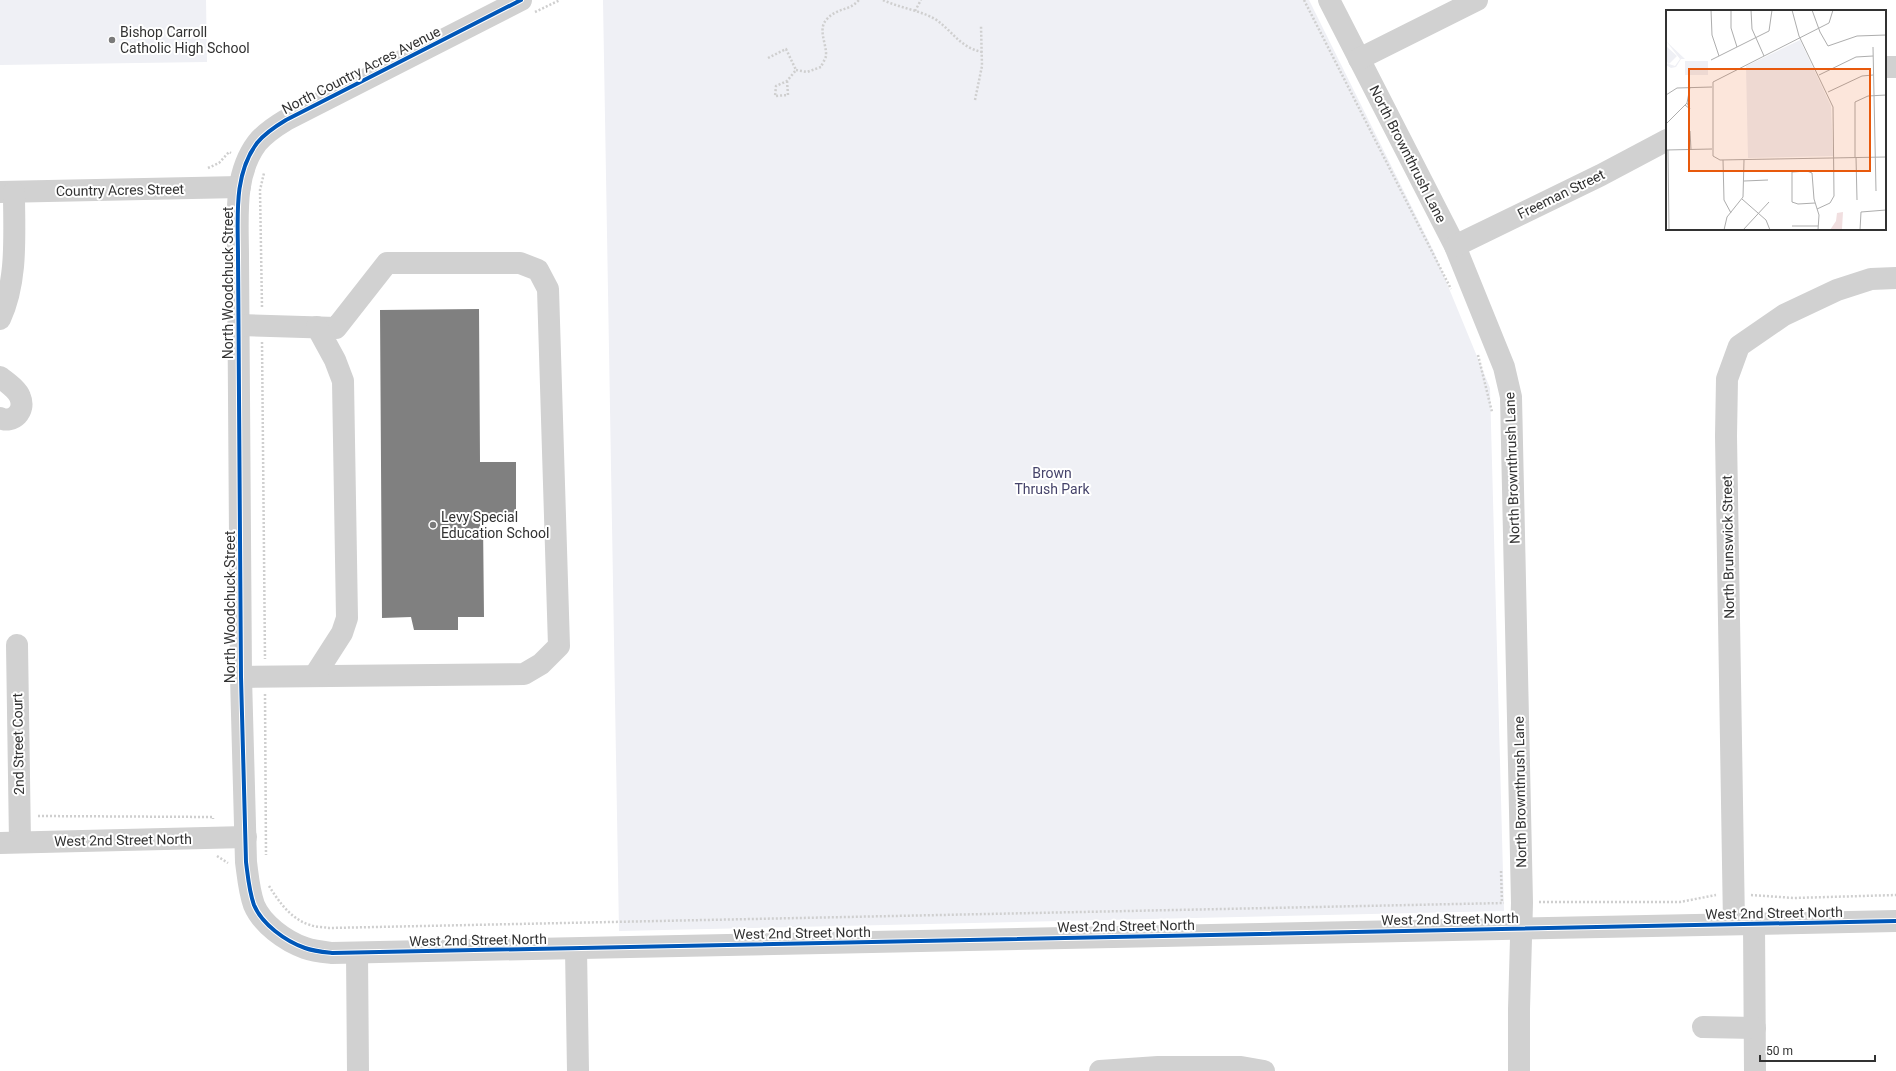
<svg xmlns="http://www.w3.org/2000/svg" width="1896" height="1071" font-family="Roboto,sans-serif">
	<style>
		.green { fill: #eff0f5 }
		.building { fill: #808080 }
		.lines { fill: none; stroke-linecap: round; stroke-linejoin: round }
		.path { stroke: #cfcfcf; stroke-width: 2.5; stroke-dasharray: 2 2; stroke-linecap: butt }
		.minor { stroke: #d1d1d1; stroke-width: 22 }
		.cycleway-casing { stroke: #fff; stroke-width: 6 }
		.cycleway { stroke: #0057b8; stroke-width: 4 }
		.poi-dot { fill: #7a7a7a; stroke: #fff; stroke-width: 1.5 }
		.labels { text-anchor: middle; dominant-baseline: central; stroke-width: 4; stroke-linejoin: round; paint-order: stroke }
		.poi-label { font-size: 14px; fill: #323232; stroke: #fff; text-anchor: start }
		.street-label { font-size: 14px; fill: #323232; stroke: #fff }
		.park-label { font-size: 14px; fill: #45436a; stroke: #fff }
		.inset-road { fill: none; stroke: #adadad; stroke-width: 1 }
		.view { fill: #e8590c; fill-opacity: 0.15; stroke: #e8590c; stroke-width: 2 }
		.inset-edge { fill: none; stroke: #323232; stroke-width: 2 }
	</style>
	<rect width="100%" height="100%" fill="#fff"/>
	<g class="green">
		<path d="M0 0H206L207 62 0 65Z"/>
		<path d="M603 0H1309L1434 252 1490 388 1504 911 619 931Z"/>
	</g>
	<path class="building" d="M479 309 480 462H516V520L483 521 484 617H458V630H414L411 617 382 618 380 310Z"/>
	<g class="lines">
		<g class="path">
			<path d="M883 0C900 8 919 10 935 19 953 31 959 47 982 52"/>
			<path d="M1304 0 1451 289"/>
			<path d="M915 11 921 0"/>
			<path d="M535 12 560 0"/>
			<path d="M768 58 786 49 796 70"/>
			<path d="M796 70 807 72 821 67C822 64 825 60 826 56 827 44 817 29 827 19 838 7 848 12 859 0"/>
			<path d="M787 81 788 95 775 96 776 86 787 81 796 70"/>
			<path d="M975 100 982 66 981 26"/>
			<path d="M208 168 219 163 229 152 231 153"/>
			<path d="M262 307 260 190 264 173"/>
			<path d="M262 342 265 659"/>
			<path d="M1478 355 1492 412"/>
			<path d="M265 694 266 855"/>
			<path d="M38 816 213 817V819"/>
			<path d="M217 856 228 863"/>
			<path d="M1501 871 1502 903"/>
			<path d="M269 886C279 902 291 919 310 925 315 927 323 927 329 928L1504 903"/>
			<path d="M1751 895 1794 898 1896 895"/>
			<path d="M1539 902H1680L1716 895"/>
		</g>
		<g class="minor">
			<path d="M521 0 286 120C276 126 265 133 257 143 233 175 238 218 238 257L241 677 246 862C248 877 249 891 254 905 262 924 285 941 305 948 313 951 323 952 332 953L1896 921"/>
			<path d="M1329 0 1455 246 1504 367 1511 397 1522 903 1519 1009V1071"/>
			<path d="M1359 59 1477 0"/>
			<path d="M1885 67H1896"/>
			<path d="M0 192 240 187"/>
			<path d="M1455 246 1601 175 1667 140"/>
			<path d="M0 319C18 280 14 234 14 192"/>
			<path d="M240 325 336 328 387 263H520L538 270 548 289 559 646 541 664 524 674 241 677"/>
			<path d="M0 377C6 382 17 389 20 397 26 411 13 424 0 418"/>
			<path d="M17 645 20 842"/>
			<path d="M315 675 342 633 347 618 343 381 335 360 317 327"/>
			<path d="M0 843 246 837"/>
			<path d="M1734 924 1726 436 1727 379 1739 346 1784 315 1837 290 1871 279 1896 278"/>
			<path d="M1754 924 1755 1071"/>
			<path d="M576 949 578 1071"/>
			<path d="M357 953 358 1071"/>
			<path d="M1703 1027 1755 1028"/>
			<path d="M1100 1071 1158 1067H1241L1264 1071"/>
		</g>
		<g class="cycleway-casing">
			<path id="cycleway" d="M521 0 286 120C276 126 265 133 257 143 233 175 238 218 238 257L241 677 246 862C248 877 249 891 254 905 262 924 285 941 305 948 313 951 323 952 332 953L1896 921"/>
		</g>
		<use href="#cycleway" class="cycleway"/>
	</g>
	<g class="poi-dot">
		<circle cx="112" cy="40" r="4"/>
		<circle cx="433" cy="525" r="4"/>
	</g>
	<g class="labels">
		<g class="poi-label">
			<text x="120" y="32">Bishop Carroll<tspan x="120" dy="16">Catholic High School</tspan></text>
			<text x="441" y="517">Levy Special<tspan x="441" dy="16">Education School</tspan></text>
		</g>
		<g class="street-label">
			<text transform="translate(361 70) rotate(-27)">North Country Acres Avenue</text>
			<text transform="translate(1408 154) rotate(63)">North Brownthrush Lane</text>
			<text transform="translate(120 190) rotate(-1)">Country Acres Street</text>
			<text transform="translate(1561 194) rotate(-26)">Freeman Street</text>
			<text transform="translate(228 283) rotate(-90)">North Woodchuck Street</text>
			<text transform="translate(1512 468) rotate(-92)">North Brownthrush Lane</text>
			<text transform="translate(1728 547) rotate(-91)">North Brunswick Street</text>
			<text transform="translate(230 607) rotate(-90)">North Woodchuck Street</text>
			<text transform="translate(18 744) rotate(-91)">2nd Street Court</text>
			<text transform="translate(1520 792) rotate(-91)">North Brownthrush Lane</text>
			<text transform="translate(123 840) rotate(-1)">West 2nd Street North</text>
			<text transform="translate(1774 913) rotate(-1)">West 2nd Street North</text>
			<text transform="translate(1450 919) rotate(-1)">West 2nd Street North</text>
			<text transform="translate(1126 926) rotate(-1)">West 2nd Street North</text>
			<text transform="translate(802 933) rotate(-1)">West 2nd Street North</text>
			<text transform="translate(478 940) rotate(-1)">West 2nd Street North</text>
		</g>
		<g class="park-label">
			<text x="1052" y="473">Brown<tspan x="1052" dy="16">Thrush Park</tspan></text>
		</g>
	</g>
	<g transform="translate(1666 10)">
		<rect width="220" height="220" fill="#fff"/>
		<path d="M134 30 165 96 167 146 82 148 80 56ZM0 31 19 49H15L10 57 5 58 0 55V53L9 56 14 49ZM0 36 11 46 3 54 0 51ZM19 51H42V65H19Z" fill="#eff0f5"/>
		<path d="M177 202 176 219 164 220 170 211 171 203Z" fill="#f1dfe0"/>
		<path class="inset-road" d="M45 0 46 25 53 46M65 0V18L71 37M85 0 86 19 98 46M126 0 133 26 167 97 168 186 164 193 151 199M146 0 154 22 162 36 191 26 220 25M167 0 163 13 47 72V146L54 150 220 147M207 37 210 181M45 50 103 21 106 0M153 65 190 47 207 46M162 82 196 66 207 65M0 85 11 78 46 77M19 95 24 99 21 93M0 114 21 93 24 77M24 121 25 140M0 140 46 139M2 140 3 220M189 147V92L202 86 220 85M190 147 191 190M57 150 58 190 65 203M78 171 102 170M76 189 100 210 104 220M149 193 132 194 126 192V162L141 161 146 163 148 189 153 205 152 220M126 216H152M58 220 61 207 77 187 78 150M77 220 103 192M194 220 195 202 220 200"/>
		<path class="view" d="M23 59H204V161H23Z"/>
		<rect width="220" height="220" class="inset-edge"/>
	</g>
	<path d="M1760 1055v6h115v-6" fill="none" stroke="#323232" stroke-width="2"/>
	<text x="1766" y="1055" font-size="12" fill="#323232" stroke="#ffffff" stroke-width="3" paint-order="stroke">50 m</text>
</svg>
